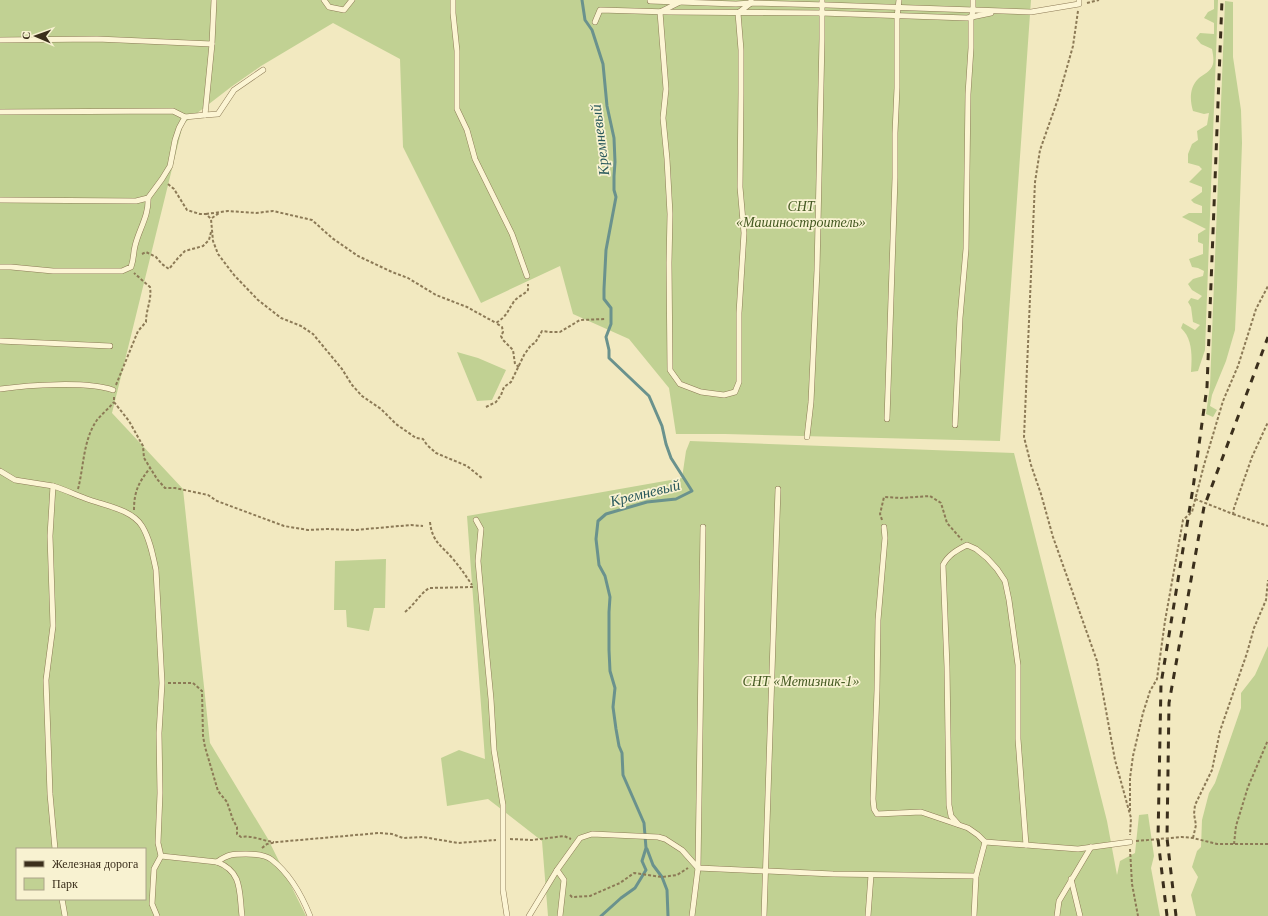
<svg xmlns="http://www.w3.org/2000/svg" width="1268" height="916" font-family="'Times New Roman',serif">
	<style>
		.green { fill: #c1d193; fill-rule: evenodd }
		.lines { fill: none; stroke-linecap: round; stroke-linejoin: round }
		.stream { stroke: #6a928d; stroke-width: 3 }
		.service-casing { stroke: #8c7a56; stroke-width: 6 }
		.path { stroke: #8c7a56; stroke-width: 2; stroke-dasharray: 3 2; stroke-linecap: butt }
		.service { stroke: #fcf5d4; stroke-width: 5 }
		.rail { stroke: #3b2f1c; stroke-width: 3; stroke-dasharray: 7 7; stroke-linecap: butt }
		.labels { text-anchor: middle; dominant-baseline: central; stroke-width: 3.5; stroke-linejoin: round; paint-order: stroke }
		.park-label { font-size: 14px; font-style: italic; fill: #445921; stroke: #f8f2d1 }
		.water-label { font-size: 15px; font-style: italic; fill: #2a595c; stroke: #f8f2d1 }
	</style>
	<rect width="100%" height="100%" fill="#f2e9c0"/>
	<g class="green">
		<path d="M0 0H1031L1000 441 725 434H676L669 388 629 339 573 314 560 266 481 303 403 147 400 59 333 23 261 66 231 87 183 124 112 413 183 489 210 743 268 839 306 916H0ZM17 849H145V899H17Z"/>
		<path d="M1214 0H1218L1205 350 1198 371 1191 372C1192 357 1193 339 1181 328L1183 323 1195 330 1200 325 1193 322 1191 307 1188 302 1191 298 1198 300 1202 296 1192 290 1188 284 1193 279 1203 276 1204 271 1198 268 1192 267 1189 259 1203 254V244L1198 242V234L1206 229 1182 217 1189 213H1202V206L1194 203 1191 200 1202 192V187L1189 182 1202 169 1199 166 1188 163V154L1192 144 1198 140 1197 131 1207 125 1209 113 1204 114 1193 111C1190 101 1189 88 1198 79 1203 74 1211 72 1213 64 1214 60 1213 54 1212 49L1201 44 1196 38 1200 33 1214 34V23L1204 18 1208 12 1214 9Z"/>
		<path d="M1225 1 1233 2V57L1241 110 1242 143 1237 287 1235 330 1226 361 1212 395 1210 406 1217 410 1213 417 1206 414 1210 386Z"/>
		<path d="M457 352 478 358 506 370 492 400 477 401Z"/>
		<path d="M690 441 1014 453 1107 821 1117 875 1120 861 1135 853 1139 815 1148 814 1154 856 1151 868 1160 916H548L542 841 488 799 447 806 441 758 459 750 485 759 467 516 682 478 686 451Z"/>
		<path d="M386 559 385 608H374L369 631 347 627 346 610H334L335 561Z"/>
		<path d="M1268 646V916H1196L1191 895 1198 877 1192 867 1197 851 1201 847 1202 820 1209 793 1215 783 1241 708V693L1255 675Z"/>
	</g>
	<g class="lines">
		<g class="stream">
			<path d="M582 0 585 20 592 30 603 64 607 106 614 138 615 162 614 176V190L616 197 606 250 604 289V299L611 308V324L606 337 609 350V358L649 396 662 426 666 444 671 458 692 491 676 499 647 502 606 514 598 521 596 539 599 565 605 576 610 597 609 612V650L610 671 615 688 613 707 616 729 619 746 622 753 623 775 644 823 646 848 642 861 646 870 635 888 621 898 601 916"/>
			<path d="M647 849 653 865 662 877 667 890 668 916"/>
		</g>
		<g class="service-casing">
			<g id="service">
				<path d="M324 0 329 7 344 10 352 0"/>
				<path d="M453 0V13L457 51V109L467 130 475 159 512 234 527 276"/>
				<path d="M680 0V2L660 12 666 89 663 118 667 159 670 214 669 263 670 370 680 384 701 392 724 395 735 392 739 382V313L744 233 740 187 741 93V50L738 13 751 3V0"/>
				<path d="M650 1 736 4 751 3 827 5 1031 12 1079 4V0"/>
				<path d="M595 22 600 10 669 12 821 13 967 18 991 13"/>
				<path d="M0 40 97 39 212 44 214 0"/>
				<path d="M0 112 173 111 185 117 205 115 212 44"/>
				<path d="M205 115 218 114 234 90 263 70"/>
				<path d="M0 200 136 201 148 198 162 179 170 166 175 140 179 128 185 117"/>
				<path d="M0 267H11L53 271H122L131 267C134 259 133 254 135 246 139 229 149 216 148 198"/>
				<path d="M0 341 110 346"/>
				<path d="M0 389C29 385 87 381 113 390"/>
				<path d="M887 419 895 178V133L897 88V17L899 0"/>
				<path d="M955 425 960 318 966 249 968 94 971 48V18L973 11V0"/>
				<path d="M807 437 811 402 817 270 822 39V0"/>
				<path d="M0 471 15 480 53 486 50 536 53 626 46 680 50 794 55 849"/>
				<path d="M53 486C66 490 78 496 90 500 107 506 132 510 142 526 150 539 153 556 156 570L162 683 159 733 160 793 158 843 161 856 154 869 152 904 157 916"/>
				<path d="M476 520 481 529 478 561 483 616 491 699 494 750 503 805V890L507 916"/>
				<path d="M884 527 885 538 878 620 877 690 873 799 874 809 877 814 921 812 968 828 978 835 985 842"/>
				<path d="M958 824 951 816 949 805 947 667 943 565C948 555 957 550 967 545L976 549 987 558 997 569 1005 581 1009 600 1018 665V739L1026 845"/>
				<path d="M161 856 217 862C243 872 239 892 242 916"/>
				<path d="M217 862C228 854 233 854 246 854 254 854 266 855 272 860 290 874 302 896 310 916"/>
				<path d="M557 870 564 880 560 916"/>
				<path d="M1071 879 1080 916"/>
				<path d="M62 899 65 916"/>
				<path d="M529 916 557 870 580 838 592 834 658 837 665 839 682 850 698 868 833 874 976 876"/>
				<path d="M692 916 698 868 703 527"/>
				<path d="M764 916 778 489"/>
				<path d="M868 916 871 875"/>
				<path d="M974 916 976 876 985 842 1078 849 1130 842"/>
				<path d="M1057 916 1059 901 1091 847"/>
			</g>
		</g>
		<g class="path">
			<path d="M1087 3 1099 0"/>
			<path d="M1078 11 1073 46 1058 99 1040 150 1035 182 1024 437 1031 465 1041 494 1053 537 1097 661 1115 760 1131 818 1130 835"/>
			<path d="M168 184 174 189 187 210 200 214H206L211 219 213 241 218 254 234 275 258 300 281 318 301 326 313 334 342 369 352 385 362 396 381 409 396 424 416 438 423 439 427 445 436 453 467 466 483 479"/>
			<path d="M206 214 228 211 256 213 273 211 312 220 332 238 358 256 392 272 408 278 436 295 467 307 496 323"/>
			<path d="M212 218 219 213"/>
			<path d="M142 254 146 252 156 257 162 264 169 269 178 258 185 251 203 246 209 240 211 232"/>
			<path d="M519 367 515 364 513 350 503 340 501 336 503 332 502 327 496 323C507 316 507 312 513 303 516 297 524 295 528 290V284"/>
			<path d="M116 385 138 331 146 322C146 309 152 300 150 287L134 273"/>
			<path d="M114 397V402L129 421 143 446 144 458 157 479 165 488H175L208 495 217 501 284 526 308 530 327 529 355 530 411 525 423 526"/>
			<path d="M486 407 496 402 501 395 504 387 511 382 524 355 531 345 535 343 542 331 550 332H560L580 320 605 319"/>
			<path d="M78 489C84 466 83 440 97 420 102 414 109 408 114 402"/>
			<path d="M1195 499 1233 514 1234 508 1252 457 1268 422"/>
			<path d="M134 510C134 491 139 482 150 468"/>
			<path d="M1233 514 1268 526"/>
			<path d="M882 520 880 514 884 497 901 498 930 496 941 503 947 523 962 540"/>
			<path d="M430 522C432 542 442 546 453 559 460 567 466 576 472 585"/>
			<path d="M405 612C414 605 419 595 429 588L473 587"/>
			<path d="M168 683H193L202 691 203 736 205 747 218 791 227 802 233 820 237 827V834L241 837C252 835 263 841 274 842"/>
			<path d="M1130 811V778L1133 756 1143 713 1150 691 1157 679 1165 621 1183 520 1192 512 1204 465 1223 401 1238 366 1256 309 1268 286"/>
			<path d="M1193 838 1196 825 1194 814 1195 805 1212 770 1220 731 1247 653 1254 628 1266 600 1268 580"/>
			<path d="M510 839 532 840 564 836 571 839"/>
			<path d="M1136 841 1182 837 1193 838 1217 844H1268"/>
			<path d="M1234 844 1236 826 1248 787 1268 740"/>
			<path d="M262 848 267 844 277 842 379 833 392 834 403 838 423 837 458 843 496 840"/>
			<path d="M1130 849 1132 884 1138 916"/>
			<path d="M570 895 572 897 590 896 620 883 634 873 662 877 677 875 688 868"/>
		</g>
		<use href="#service" class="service"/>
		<g class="rail">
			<path d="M1167 916 1158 839 1161 684 1193 488 1207 387 1222 0"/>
			<path d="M1176 916 1167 838 1169 703 1204 507 1268 337"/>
		</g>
	</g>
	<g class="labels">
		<g class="park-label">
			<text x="801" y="206">СНТ<tspan x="801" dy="16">«Машиностроитель»</tspan></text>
			<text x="801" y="681">СНТ «Метизник-1»</text>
		</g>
		<g class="water-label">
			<text transform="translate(600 140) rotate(-97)">Кремневый</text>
			<text transform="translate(645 493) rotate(-14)">Кремневый</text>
		</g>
	</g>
	<rect x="16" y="848" width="130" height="52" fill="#f8f2d1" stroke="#aca489"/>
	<rect x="24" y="861" width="20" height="6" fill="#3b2f1c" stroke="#aca489"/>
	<text x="52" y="868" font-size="12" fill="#3b2f1c">Железная дорога</text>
	<rect x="24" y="878" width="20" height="12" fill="#c1d193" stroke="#aca489"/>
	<text x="52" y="888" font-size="12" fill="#3b2f1c">Парк</text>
	<g transform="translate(36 36) rotate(272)" stroke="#f8f2d1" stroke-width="3" paint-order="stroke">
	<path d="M0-3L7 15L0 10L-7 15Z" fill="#3b2f1c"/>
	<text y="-6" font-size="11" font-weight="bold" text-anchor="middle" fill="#3b2f1c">С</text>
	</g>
</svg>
